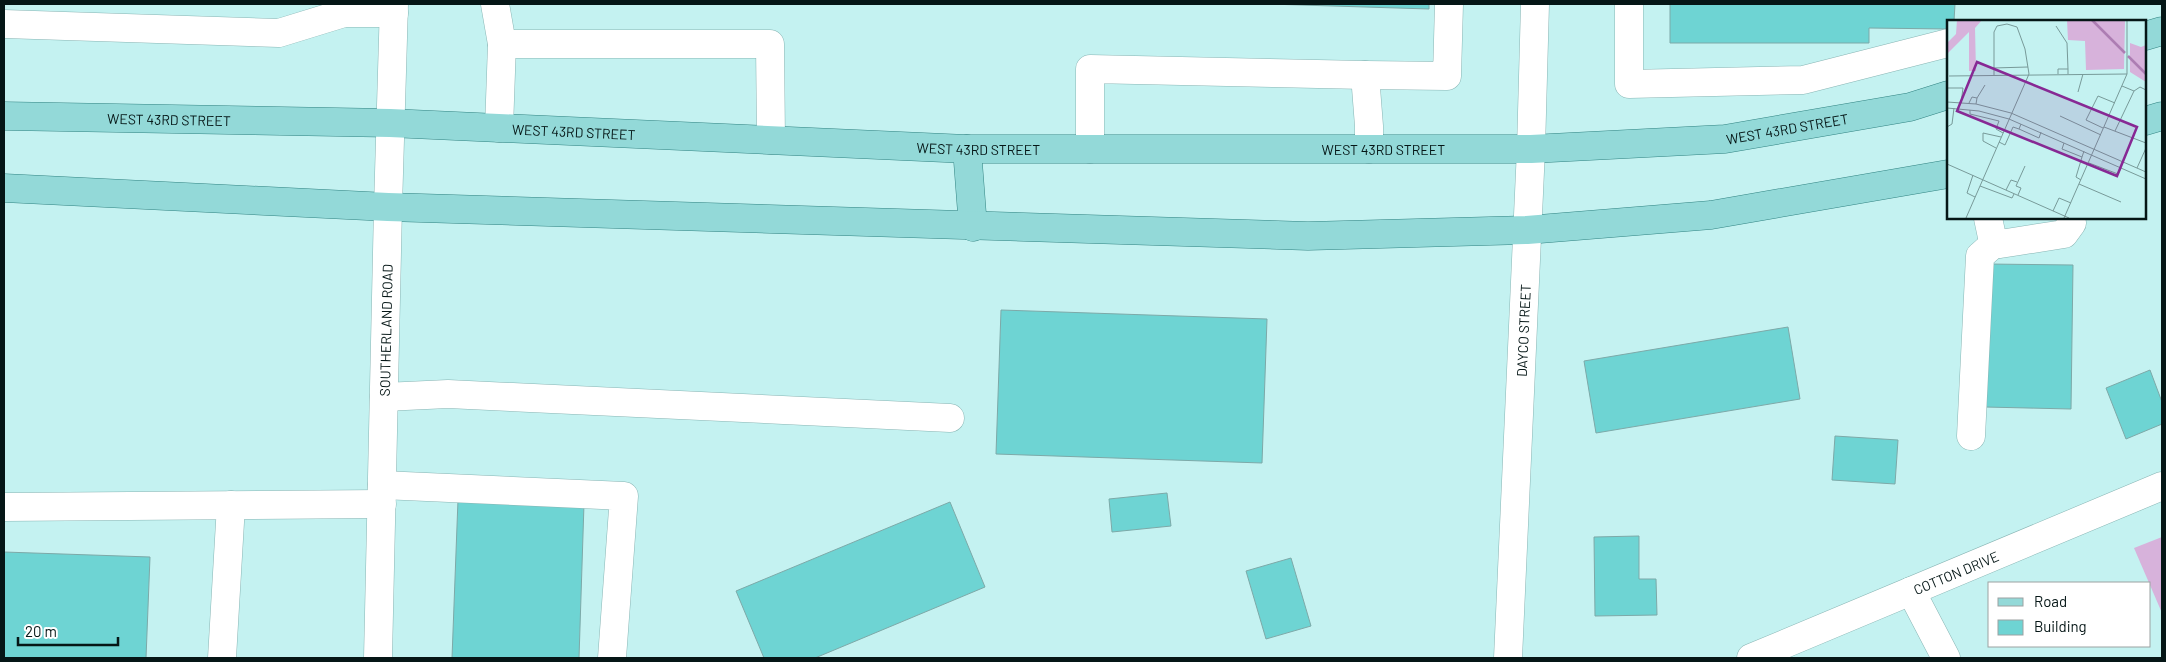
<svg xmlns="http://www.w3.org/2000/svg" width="2166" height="662" font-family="Barlow,sans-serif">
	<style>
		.green { fill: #d7b2db }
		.building { fill: #6ed4d3; stroke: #7da9a8 }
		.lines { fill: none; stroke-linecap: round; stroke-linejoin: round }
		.minor-casing { stroke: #88b5b4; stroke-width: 29 }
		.major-casing { stroke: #328483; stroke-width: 29 }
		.minor { stroke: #fff; stroke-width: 28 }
		.major { stroke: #93d9d8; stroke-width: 28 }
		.labels { text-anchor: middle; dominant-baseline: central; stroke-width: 4; stroke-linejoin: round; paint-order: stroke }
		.street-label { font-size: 14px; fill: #051616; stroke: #fff }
		.inset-river { fill: none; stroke: #ad7db3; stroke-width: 2.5 }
		.inset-road { fill: none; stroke: #789a99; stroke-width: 1 }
		.view { fill: #872994; fill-opacity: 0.15; stroke: #872994; stroke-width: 2.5 }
		.inset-edge { fill: none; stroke: #051616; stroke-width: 2.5 }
	</style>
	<rect width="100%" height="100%" fill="#c4f2f1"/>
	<path class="green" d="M2162 537V613L2134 548Z"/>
	<g class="building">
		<path d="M1268 4H1429V9Z"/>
		<path d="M1670 4H1955L1954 21H1948V29L1869 28V43H1670Z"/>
		<path d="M1988 264 2073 265 2071 409 1985 407Z"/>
		<path d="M1001 310 1267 319 1262 463 996 454Z"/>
		<path d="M1788 327 1800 399 1596 433 1584 361Z"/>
		<path d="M2150 370 2162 402V424L2126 439 2106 388Z"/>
		<path d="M1835 436 1898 440 1895 484 1832 480Z"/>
		<path d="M1167 493 1171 526 1112 532 1109 499Z"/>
		<path d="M458 500 584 504 579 658H452Z"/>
		<path d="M950 502 985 587 815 658H764L736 591Z"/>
		<path d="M1639 536V579H1656L1657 615 1595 616 1594 537Z"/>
		<path d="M4 552 150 557 146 658H4Z"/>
		<path d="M1291 558 1311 626 1266 639 1246 571Z"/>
	</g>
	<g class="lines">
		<g class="minor-casing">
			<g id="minor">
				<path d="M495 4 502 44"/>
				<path d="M1629 4V84L1803 80 1948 43"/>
				<path d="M4 24 279 33 344 13H394"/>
				<path d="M1365 75 1447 76 1449 4"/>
				<path d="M499 128 502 44H770L771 140"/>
				<path d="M1090 149V69L1365 75 1369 126V149"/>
				<path d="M1988 218 1992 237 2000 244 2064 234 2072 223 2071 218"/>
				<path d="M384 397 448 394 950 418"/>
				<path d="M1971 436 1980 256 1997 241"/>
				<path d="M382 485 624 496 612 658"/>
				<path d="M4 507 382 504"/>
				<path d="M1911 591 1946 658"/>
				<path d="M222 658 231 505"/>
				<path id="s1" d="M378 658 388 207 394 4"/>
				<path id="s2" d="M1508 658 1531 149 1535 4"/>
				<path id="s3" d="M1751 658 2162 486"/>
			</g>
		</g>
		<g class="major-casing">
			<g id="major">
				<path d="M2145 36 2162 31"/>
				<path id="s4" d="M4 116 390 123 967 149H1531L1725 139 1910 107 1948 95"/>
				<path d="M2145 121 2162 116"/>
				<path d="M967 149 973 227"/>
				<path d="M4 188 388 207 1308 236 1527 230 1711 215 1948 174"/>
			</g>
		</g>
		<use href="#minor" class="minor"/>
		<use href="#major" class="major"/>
	</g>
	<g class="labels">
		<g class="street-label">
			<text stroke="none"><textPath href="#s4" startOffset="165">WEST 43RD STREET</textPath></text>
			<text stroke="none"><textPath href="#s4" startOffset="1785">WEST 43RD STREET</textPath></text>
			<text stroke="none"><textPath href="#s4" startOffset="570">WEST 43RD STREET</textPath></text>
			<text stroke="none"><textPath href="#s4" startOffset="975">WEST 43RD STREET</textPath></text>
			<text stroke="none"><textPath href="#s4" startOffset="1380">WEST 43RD STREET</textPath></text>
			<text stroke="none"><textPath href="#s1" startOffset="328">SOUTHERLAND ROAD</textPath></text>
			<text stroke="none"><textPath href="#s2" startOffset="328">DAYCO STREET</textPath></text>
			<text stroke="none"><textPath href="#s3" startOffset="222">COTTON DRIVE</textPath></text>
		</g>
	</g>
	<g transform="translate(1947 20)">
		<rect width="199" height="199" fill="#c4f2f1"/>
		<path d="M10 0H35L28 8 29 51H22V12L0 34V23L9 14ZM120 0H178L177 49 139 50 138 21 121 20ZM183 23 194 27 199 25V62L183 52Z" fill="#d7b2db"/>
		<path class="inset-river" d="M145 0 178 33M181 36 199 54"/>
		<path class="inset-road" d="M109 6 120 23 121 49M46 48 81 47M111 54V49H121V54M2 56 180 54M175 66 187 71 193 67 199 70M0 68H16L14 83M131 72 136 54M30 78 38 65M0 82 29 84 64 93 199 152M22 83 25 77 30 78 29 84M0 88 32 91 62 99 199 159M23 90V94L52 101 49 109 56 113M113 96 154 115M74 104 72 109 92 118 94 112M0 107 5 104 7 88M157 107 199 123M156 108 139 100 151 76 168 83M168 111 187 71M52 122 58 125 66 107 72 109M117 123 115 129 135 137 137 131M49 128 36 121V113L54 117M142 143 171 154 174 148M0 144 122 198M190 148 199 128M26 155 20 173 28 177M134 160 129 157 135 137M132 164 174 182M33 166 65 178 67 174M59 170 64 160 70 162M71 175 74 168 69 166 78 146M106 191 112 178 124 183M19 198 82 54 78 29 70 7 60 4 50 6 47 12V55M117 198 180 54V0"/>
		<path class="view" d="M30 42 190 107 170 156 10 91Z"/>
		<rect width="199" height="199" class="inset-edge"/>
	</g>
	<rect width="2166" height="662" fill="none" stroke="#051616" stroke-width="10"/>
	<rect x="1988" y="582" width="162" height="65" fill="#ffffff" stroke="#9ba2a2"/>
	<rect x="1998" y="598" width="25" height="8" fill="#93d9d8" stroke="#9ba2a2"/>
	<text x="2034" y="607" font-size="15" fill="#051616">Road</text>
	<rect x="1998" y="620" width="25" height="15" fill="#6ed4d3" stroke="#9ba2a2"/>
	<text x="2034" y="632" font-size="15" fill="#051616">Building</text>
	<path d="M18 637v8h100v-8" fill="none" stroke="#051616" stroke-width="2.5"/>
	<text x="25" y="637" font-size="15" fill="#051616" stroke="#ffffff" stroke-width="4" paint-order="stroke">20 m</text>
</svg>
